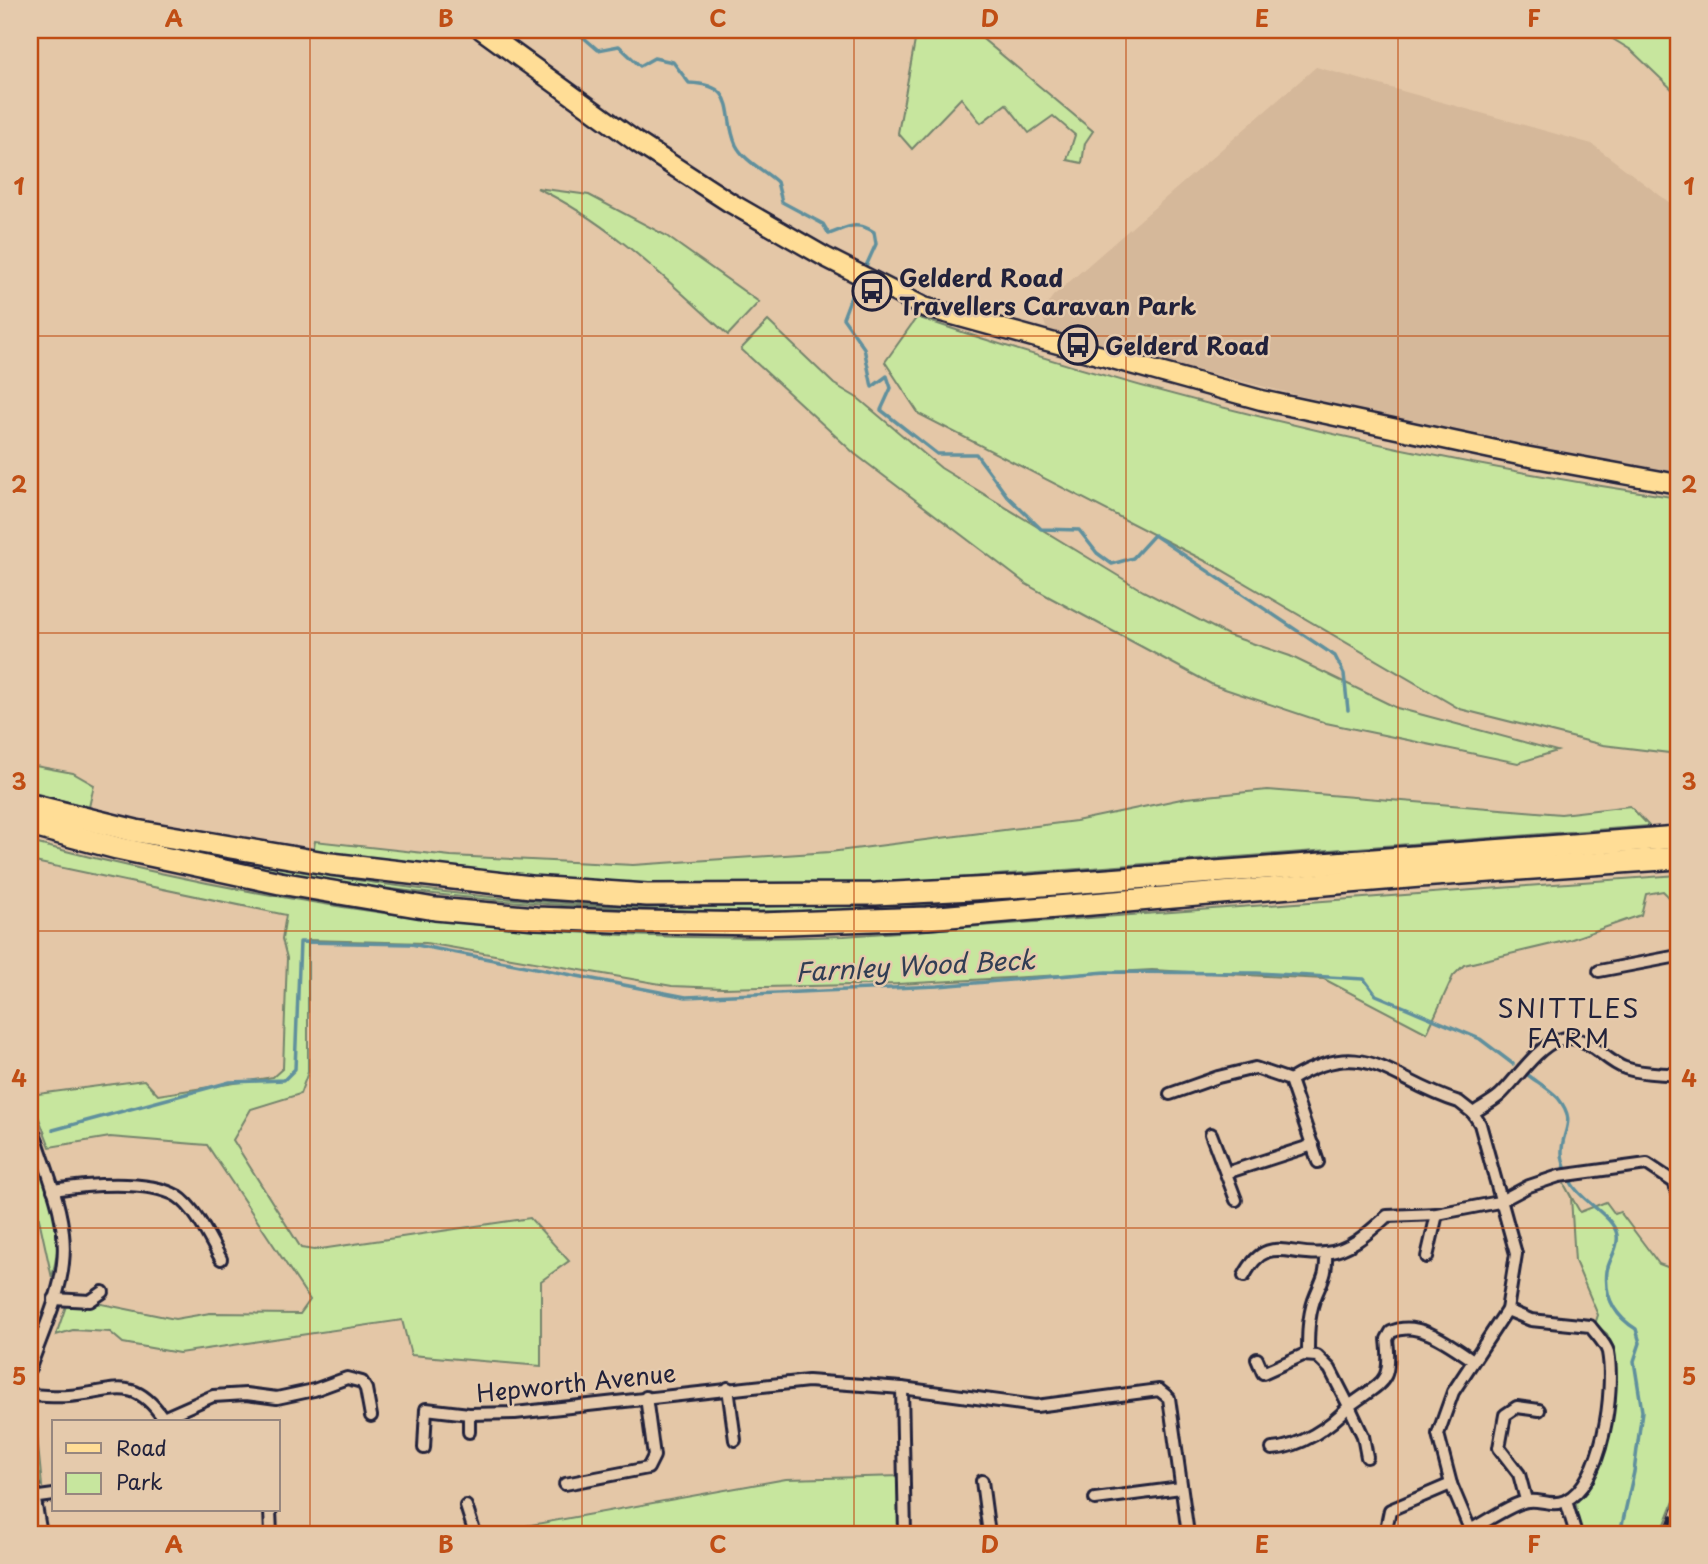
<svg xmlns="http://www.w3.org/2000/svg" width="1708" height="1564" font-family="'Playpen Sans',sans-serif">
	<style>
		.built { fill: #d5b89a }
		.green { fill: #c7e69e; stroke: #74846c; stroke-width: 2 }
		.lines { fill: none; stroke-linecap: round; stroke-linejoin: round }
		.stream { stroke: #60909d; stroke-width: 3.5 }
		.minor-casing { stroke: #22223b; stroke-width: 16 }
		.primary-casing { stroke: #22223b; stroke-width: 23 }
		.motorway-casing { stroke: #22223b; stroke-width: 26 }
		.minor { stroke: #e5caac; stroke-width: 10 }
		.primary { stroke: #ffdd96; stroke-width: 18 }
		.motorway { stroke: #ffdd96; stroke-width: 21 }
		.rail-casing { stroke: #22223b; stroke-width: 6 }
		.rail { stroke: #e5caac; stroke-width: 3.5; stroke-dasharray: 10; stroke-linecap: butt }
		.grid { fill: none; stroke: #c04e15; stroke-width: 2; stroke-opacity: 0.55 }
		.labels { text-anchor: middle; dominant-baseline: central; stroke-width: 5; stroke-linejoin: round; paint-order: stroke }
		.poi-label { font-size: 24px; font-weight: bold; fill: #22223b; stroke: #e5caac; text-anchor: start }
		.street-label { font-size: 24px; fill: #22223b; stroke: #e5caac }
		.water-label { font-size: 26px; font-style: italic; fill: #313e54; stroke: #e5caac }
		.neighbourhood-label { font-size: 26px; letter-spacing: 2px; fill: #22223b; stroke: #e5caac }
		.neatline { fill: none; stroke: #c04e15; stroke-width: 2.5 }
		.grid-label { font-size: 23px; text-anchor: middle; font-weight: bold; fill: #c04e15 }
	</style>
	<rect width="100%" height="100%" fill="#e4c7a7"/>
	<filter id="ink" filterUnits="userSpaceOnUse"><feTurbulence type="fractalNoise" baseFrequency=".0143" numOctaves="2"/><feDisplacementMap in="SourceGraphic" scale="14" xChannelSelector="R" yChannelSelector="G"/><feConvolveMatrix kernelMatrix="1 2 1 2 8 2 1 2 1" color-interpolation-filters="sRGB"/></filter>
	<g filter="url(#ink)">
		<g class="built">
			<path d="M1316 67 1592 144 1678 209V474L1410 423 1048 333 1041 313 1053 296Z"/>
			<path d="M1678 1491V1534H1661L1666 1523Z"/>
		</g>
		<g class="green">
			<path d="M917 30H972L1093 131 1085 143 1082 163 1067 160 1075 135 1053 116 1029 133 1006 104 981 123 961 98 912 149 898 133Z"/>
			<path d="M1598 30H1678V95L1631 50Z"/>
			<path d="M537 188 589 195 665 235 759 302 728 335C669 282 609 222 537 188Z"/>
			<path d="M917 317C1164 401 1421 460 1678 498V754L1603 745 1460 709 1215 566 919 414 885 362Z"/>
			<path d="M768 321 834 384 859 399 941 468 1143 591 1228 635 1290 656 1397 708 1557 751 1518 763 1326 723 1213 685 1051 598 1026 584 855 454 741 349Z"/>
			<path d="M30 765 73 773 94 785 89 807 30 792Z"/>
			<path d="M1268 790 1561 814 1630 806 1649 826 864 885 680 888 562 883 313 854 315 841 451 856 633 865 830 852 1076 821 1186 798Z"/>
			<path d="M45 817C226 862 409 895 595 905 742 912 888 902 1035 892 1164 883 1294 874 1424 864 1290 877 1155 886 1020 896 962 901 905 909 846 910 577 917 304 894 45 817Z"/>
			<path d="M30 842C303 913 561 946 844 936L1678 875V906L1663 891 1646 894 1641 915 1569 940 1464 965 1453 976 1427 1033 1324 979 1152 970 897 984 723 988 672 986 426 943 308 940V1072L300 1094 251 1109 233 1140 301 1248 314 1250 530 1218 569 1261 541 1281V1366L411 1355 402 1320 179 1353 123 1343 110 1332 73 1330 56 1335 67 1303H97L175 1319 210 1313 300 1314 310 1300 207 1145 110 1137 50 1147 30 1095 144 1080 158 1095 273 1077 283 1068 287 958 282 939 286 915 30 861Z"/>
			<path d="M30 1156C43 1162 57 1218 58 1234 59 1249 55 1263 52 1278L30 1178Z"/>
			<path d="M1564 1184 1580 1212 1606 1202 1615 1214 1620 1212 1659 1264 1670 1268 1678 1260V1299L1675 1301 1678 1321V1491L1661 1534H1580L1576 1504 1606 1450 1615 1404 1614 1348 1607 1334 1595 1324 1598 1315 1575 1261 1571 1197Z"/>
			<path d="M34 1405 42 1486 36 1480C34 1461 22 1422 34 1405Z"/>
			<path d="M902 1476 905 1534H514V1528L786 1479Z"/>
		</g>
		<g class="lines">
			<g class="stream">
				<path d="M575 30 598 50 619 46 640 66 654 58 673 62 689 83C740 85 722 114 736 145 744 161 764 170 777 182L782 202 823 224 829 234C847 228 855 220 874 232L876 244 866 266"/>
				<path d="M855 286 843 318 864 348 872 387 887 376 891 388 881 410 937 454H976L1007 496 1041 529 1079 530 1097 553 1112 564 1133 558 1154 535 1335 656 1344 674 1348 710"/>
				<path d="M1528 1075C1537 1082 1550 1089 1558 1098 1578 1123 1561 1130 1562 1153 1562 1161 1568 1177 1572 1184 1582 1202 1614 1216 1617 1235 1619 1248 1609 1259 1607 1271 1604 1297 1615 1316 1636 1329L1640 1343 1634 1361 1642 1411 1634 1472 1620 1534"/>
				<path d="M53 1130 230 1082 284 1080 295 1069 300 942 411 944 686 997 938 986 1106 972 1257 973 1364 979 1376 995 1480 1039 1513 1064"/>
			</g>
			<g class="minor-casing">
				<g id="minor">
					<path d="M1599 971 1678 956"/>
					<path d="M1290 1080 1318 1162"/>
					<path d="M1170 1094 1218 1077 1255 1068 1290 1080C1367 1034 1388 1080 1459 1102L1473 1113 1480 1124 1516 1254 1507 1310 1453 1392 1438 1434 1451 1484 1472 1534"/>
					<path d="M1473 1113C1482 1107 1492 1102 1500 1095 1516 1080 1537 1047 1558 1040 1586 1030 1603 1061 1625 1068 1641 1074 1661 1073 1678 1075"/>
					<path d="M30 1122 37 1141"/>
					<path d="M1211 1134 1236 1200"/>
					<path d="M30 1143 37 1141C50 1180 68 1221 63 1263 60 1296 41 1336 30 1368"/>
					<path d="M1226 1173 1313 1145"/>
					<path d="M53 1190C85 1185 148 1179 177 1196 196 1208 210 1240 221 1259"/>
					<path d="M1427 1257 1437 1214"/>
					<path d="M1244 1276C1267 1232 1289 1258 1326 1253 1351 1250 1369 1232 1387 1216L1437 1214 1499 1202 1529 1186 1559 1176 1647 1164 1674 1182 1678 1193"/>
					<path d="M54 1299 90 1301 103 1292"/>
					<path d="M1308 1355C1308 1336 1308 1318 1314 1300 1322 1279 1327 1276 1326 1253"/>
					<path d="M1257 1359 1263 1373 1303 1355 1317 1356 1330 1369 1349 1406C1330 1427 1301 1447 1272 1449"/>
					<path d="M728 1388 735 1440"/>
					<path d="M902 1388 905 1534"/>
					<path d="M30 1395C43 1396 56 1397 69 1396 113 1393 133 1374 163 1418L213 1396 246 1394 277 1398 314 1390 347 1378 362 1382 366 1389 371 1416"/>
					<path d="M469 1432V1414"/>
					<path d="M424 1448 426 1409 469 1414 515 1413 808 1381 902 1388 1036 1406 1159 1390 1169 1398 1188 1534"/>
					<path d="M1367 1457 1363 1436 1349 1406C1384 1380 1392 1384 1387 1339L1391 1332C1418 1319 1451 1345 1473 1360"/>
					<path d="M30 1473 41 1534"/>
					<path d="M982 1481 989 1534"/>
					<path d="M565 1484 648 1468 654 1456 646 1397"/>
					<path d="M32 1498 54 1495"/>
					<path d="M1095 1499 1181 1488"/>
					<path d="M1526 1500 1519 1474 1499 1448 1505 1415 1517 1407 1539 1410"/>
					<path d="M1566 1501 1576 1534"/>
					<path d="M466 1506 475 1534"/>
					<path d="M270 1510 271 1534"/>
					<path d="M1470 1530C1484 1523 1514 1502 1528 1501 1540 1499 1552 1507 1565 1501 1603 1483 1615 1390 1608 1352 1606 1344 1596 1334 1590 1326L1531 1320 1507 1310"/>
					<path d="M1385 1534 1390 1510 1451 1484"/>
				</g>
			</g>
			<g class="primary-casing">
				<path id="primary" d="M482 30 638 143 729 202 825 257 924 307 1261 400 1519 455 1678 484"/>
			</g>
			<g class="motorway-casing">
				<g id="motorway">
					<path d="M30 805 136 831 331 864 531 887 647 895 876 894 1029 886 1678 837"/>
					<path d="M30 825 117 848 280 883 435 909 536 918 642 922 761 924 927 918 1420 876 1678 858"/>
				</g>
			</g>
			<use href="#minor" class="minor"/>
			<use href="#primary" class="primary"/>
			<use href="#motorway" class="motorway"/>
			<g class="rail-casing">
				<path id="rail" d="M1666 1534 1678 1502"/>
			</g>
			<use href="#rail" class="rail"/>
		</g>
	</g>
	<path class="grid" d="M310 30V1534M582 30V1534M854 30V1534M1126 30V1534M1398 30V1534M30 336H1678M30 633H1678M30 931H1678M30 1228H1678"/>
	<defs>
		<g id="bus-ring" transform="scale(2.0125)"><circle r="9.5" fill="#e5caac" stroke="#22223b" stroke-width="1.5"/><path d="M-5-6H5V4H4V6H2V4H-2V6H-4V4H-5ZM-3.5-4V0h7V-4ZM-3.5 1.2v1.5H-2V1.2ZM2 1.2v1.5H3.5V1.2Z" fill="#22223b"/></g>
	</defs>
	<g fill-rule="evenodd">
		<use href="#bus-ring" x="872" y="291"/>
		<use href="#bus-ring" x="1078" y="345"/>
	</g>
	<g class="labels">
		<g class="poi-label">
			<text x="899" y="277">Gelderd Road<tspan x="899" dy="28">Travellers Caravan Park</tspan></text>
			<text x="1105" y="345">Gelderd Road</text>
		</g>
		<g class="street-label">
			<text transform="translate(576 1382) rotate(-6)">Hepworth Avenue</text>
		</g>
		<g class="water-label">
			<text transform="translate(915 965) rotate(-3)">Farnley Wood Beck</text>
		</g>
		<g class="neighbourhood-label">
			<text x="1569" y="1007">SNITTLES<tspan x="1569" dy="30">FARM</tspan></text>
		</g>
	</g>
	<rect width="1708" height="1564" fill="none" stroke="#e5caac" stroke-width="77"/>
	<rect x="52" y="1420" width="228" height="91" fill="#e5caac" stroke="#97877f" stroke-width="2"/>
	<rect x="66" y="1443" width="35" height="10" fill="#ffdd96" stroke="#97877f" stroke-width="2"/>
	<text x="116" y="1456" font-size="21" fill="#22223b">Road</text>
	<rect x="66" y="1473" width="35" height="21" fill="#c7e69e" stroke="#97877f" stroke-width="2"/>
	<text x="116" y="1490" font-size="21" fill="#22223b">Park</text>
	<rect x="38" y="38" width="1632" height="1488" class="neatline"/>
	<g class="grid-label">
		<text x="174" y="27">A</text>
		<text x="446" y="27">B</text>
		<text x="718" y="27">C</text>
		<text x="990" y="27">D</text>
		<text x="1262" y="27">E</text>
		<text x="1534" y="27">F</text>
		<text x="19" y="195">1</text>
		<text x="1689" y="195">1</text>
		<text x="19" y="493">2</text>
		<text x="1689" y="493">2</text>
		<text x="19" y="790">3</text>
		<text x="1689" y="790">3</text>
		<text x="19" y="1087">4</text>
		<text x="1689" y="1087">4</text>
		<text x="19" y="1385">5</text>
		<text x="1689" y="1385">5</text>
		<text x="174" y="1553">A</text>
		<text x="446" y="1553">B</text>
		<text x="718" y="1553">C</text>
		<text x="990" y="1553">D</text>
		<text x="1262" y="1553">E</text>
		<text x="1534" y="1553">F</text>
	</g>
</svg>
